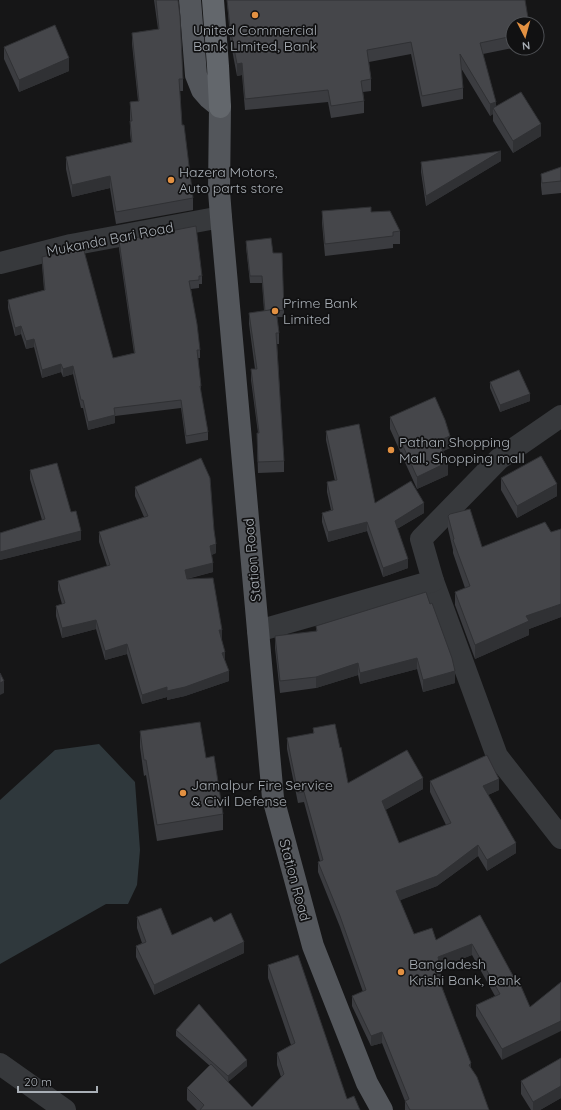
<svg xmlns="http://www.w3.org/2000/svg" width="561" height="1110" font-family="Quicksand,sans-serif">
	<style>
		.water { fill: #2f383c }
		.lines { fill: none; stroke-linecap: round; stroke-linejoin: round }
		.minor { stroke: #37393c; stroke-width: 22 }
		.major { stroke: #53565b; stroke-width: 22 }
		.highway { stroke: #63676c; stroke-width: 22 }
		.wall { fill: #3b3c40 }
		.shaded-wall { fill: #303134 }
		.building { fill: #45464a; stroke: #303134 }
		.poi-dot { fill: #e39142; stroke: #111112; stroke-width: 1.5 }
		.labels { text-anchor: middle; dominant-baseline: central; stroke-width: 3.5; stroke-linejoin: round; paint-order: stroke }
		.poi-label { font-size: 14px; fill: #a9afb6; stroke: #111112; text-anchor: start }
		.street-label { font-size: 14px; fill: #a9afb6; stroke: #111112 }
	</style>
	<rect width="100%" height="100%" fill="#161617"/>
	<path class="water" d="M99 744 135 782 140 850 137 885 128 904H106L0 964V800L55 750Z"/>
	<g class="lines">
		<g class="minor">
			<path d="M0 263 71 245 221 217"/>
			<path d="M433 581 497 756 561 838"/>
			<path d="M258 631 433 581 421 539 499 459 561 416"/>
			<path d="M0 1064 65 1110"/>
		</g>
		<path class="major" d="M190 0 196 75 202 90 209 98 220 107 219 191 221 217 273 798 313 946 367 1083 382 1110"/>
		<path class="highway" d="M213 0 218 66 220 107"/>
	</g>
	<g class="wall">
		<path d="M154 0H178L183 79V91H180L182 125 193 198V210L116 224 110 188 72 197 66 169V157L131 142 130 133V102L138 101 132 44V33L158 29Z"/>
		<path d="M227 0H525L513 24V48L483 54 496 107 541 136 513 153 493 121V114L490 116 461 68 463 88V99L422 107 411 54 369 62 371 79V91L363 92 364 101V113L331 118 328 102 245 110 242 75 237 76 230 39Z"/>
		<path d="M4 47 69 71 19 92 4 59Z"/>
		<path d="M501 161 426 206 421 172V162Z"/>
		<path d="M561 167V193L542 195 541 186V174Z"/>
		<path d="M322 211 371 212 400 231V244H393V248L325 256 322 223Z"/>
		<path d="M119 241 202 276V284H199V288L191 289 200 350V358H198L201 386V393L208 432V440L186 444 181 408 115 416V423L88 430 83 408H81L73 374 63 377 61 372 42 378 34 347 26 349 21 334 15 336 8 308V300L44 290 42 265V257L113 358 134 353 119 249Z"/>
		<path d="M246 241 273 253 284 310V317H277L279 333V344H277L284 461V472L258 473 257 444V433H258L251 380V369H255L249 324V313L264 311 262 283H250L246 247Z"/>
		<path d="M490 382 530 401 500 412 490 388Z"/>
		<path d="M390 417 450 448 443 451 448 475 417 489 390 429Z"/>
		<path d="M326 431 375 503 424 513 397 529 408 568 383 577 367 531 328 542 322 522V513L331 510 327 492V482L335 481 326 440Z"/>
		<path d="M30 470 71 512 81 540 0 560V533L42 520 30 479Z"/>
		<path d="M501 478 557 496 517 518 501 490Z"/>
		<path d="M135 487 216 553 211 555 213 572 187 579 222 639H221L229 681 185 696 167 700V697L142 704 127 654 105 660 96 629 62 638 56 616V606L62 604 58 590V581L107 566 99 542V532L144 517 135 496Z"/>
		<path d="M448 516 482 547 551 532 561 529V617L529 629V635L475 659 455 605V592L465 588 453 553V550L448 529Z"/>
		<path d="M426 592 455 683 423 692 417 669 360 684 358 675 316 688 280 693 275 648V636L316 632V626Z"/>
		<path d="M313 728 348 783 423 789 385 810 399 843 446 825 430 792V781L499 790 488 795 516 853 487 871 478 856 437 886 400 900 414 934 436 940 480 915 518 985 502 1060 476 1016V1005L495 996 472 955 441 967V981H440L471 1069 489 1110H405V1101L382 1043 371 1046 352 1006V996L363 992 340 927 318 872V862L320 861 304 802 298 803 287 749V738L313 734Z"/>
		<path d="M140 731 206 758 223 814V830L157 841 146 775 144 776 140 747Z"/>
		<path d="M137 917 172 935 214 922 244 953 154 995 136 957V946L142 943 137 928Z"/>
		<path d="M268 965 347 1099 360 1110H197L187 1100V1088L210 1066 176 1036V1030L247 1066 228 1082 252 1107 281 1077 277 1065V1053L291 1045 268 978Z"/>
		<path d="M561 1058V1098L540 1110H531L521 1094V1081Z"/>
	</g>
	<g class="shaded-wall">
		<path d="M69 58V71L19 92V80Z"/>
		<path d="M242 63V75L237 76V64Z"/>
		<path d="M496 102V112L493 108V114L490 116V104Z"/>
		<path d="M541 124V136L513 153V141Z"/>
		<path d="M501 151V161L426 206V196Z"/>
		<path d="M110 176V188L72 197V185Z"/>
		<path d="M21 326V334L15 336V328Z"/>
		<path d="M34 339V347L26 349V341Z"/>
		<path d="M61 364V372L42 378V370Z"/>
		<path d="M73 366V374L63 377V369Z"/>
		<path d="M530 394V401L500 412V405Z"/>
		<path d="M115 415V423L88 430V422Z"/>
		<path d="M450 436V448L438 454V441Z"/>
		<path d="M448 462V475L417 489V477Z"/>
		<path d="M557 484V496L517 518V506Z"/>
		<path d="M424 503V513L395 530V521Z"/>
		<path d="M367 522V531L328 542V532Z"/>
		<path d="M81 531V540L0 560V552Z"/>
		<path d="M216 544V553L210 556V546Z"/>
		<path d="M408 559V568L383 577V568Z"/>
		<path d="M213 563V572L185 579V570Z"/>
		<path d="M561 604V617L529 629V635L475 659V645L526 616Z"/>
		<path d="M96 620V629L62 638V628Z"/>
		<path d="M219 630H222V639L219 640Z"/>
		<path d="M127 644V654L105 660V651Z"/>
		<path d="M225 652V662L222 653Z"/>
		<path d="M417 658V669L360 684V673Z"/>
		<path d="M358 663V675L316 688V677Z"/>
		<path d="M229 671V681L185 696 167 700V691Z"/>
		<path d="M455 671V683L423 692V680Z"/>
		<path d="M4 681V693L0 695V683Z"/>
		<path d="M167 687V697L142 704V695Z"/>
		<path d="M423 778V789L382 812V801Z"/>
		<path d="M499 779V790L483 797V786Z"/>
		<path d="M516 843V853L487 871V860Z"/>
		<path d="M478 845V856L437 886 396 902V891Z"/>
		<path d="M244 942V953L154 995V985Z"/>
		<path d="M472 944V955L438 968V957Z"/>
		<path d="M441 970V981L436 983V972Z"/>
		<path d="M561 1021V1031L502 1060V1049Z"/>
		<path d="M382 1032V1043L371 1046V1036Z"/>
		<path d="M247 1060V1066L228 1082V1076Z"/>
		<path d="M471 1063V1074L469 1065Z"/>
		<path d="M561 1086V1098L540 1110H533V1102Z"/>
	</g>
	<g class="building">
		<path d="M156 0H178L180 16 183 79H179L182 125H184L193 198 116 212 110 176 72 185 66 157 132 142 130 121H132L130 102 139 101 132 33 159 29Z"/>
		<path d="M227 0H525L529 24H513V36L480 43 496 102 490 104 460 54 463 88 422 96 411 42 367 50 371 79 361 81 364 101 331 106 328 90 245 99 242 63 237 64 230 27Z"/>
		<path d="M55 25 69 58 19 80 4 47Z"/>
		<path d="M521 92 541 124 513 141 493 108Z"/>
		<path d="M501 151 426 196 421 162Z"/>
		<path d="M561 167V181L542 183 541 174Z"/>
		<path d="M371 207V212L390 211 400 231 393 232V236L325 244 322 211Z"/>
		<path d="M196 226 202 276H199V280L189 281 197 324 200 350H197L201 386H200L208 432 186 436 181 400 114 408 115 415 88 422 83 400H81L73 366 63 369 61 364 42 370 34 339 26 341 21 326 15 328 8 300 45 290 42 257 83 247 113 358 135 353 119 241Z"/>
		<path d="M271 238 273 253H282L284 310 276 311V309L265 311 262 276H250L246 241Z"/>
		<path d="M276 309 279 333H276L284 461 258 462 257 433H259L251 369H257L249 313Z"/>
		<path d="M519 370 530 394 500 405 490 382Z"/>
		<path d="M435 397 445 420 450 436 438 441 448 462 417 477 390 417Z"/>
		<path d="M359 424 375 503 411 481 424 503 395 521 408 559 383 568 367 522 328 532 322 513 333 510 327 482 337 480 326 431Z"/>
		<path d="M541 456 557 484 517 506 501 478Z"/>
		<path d="M201 458 210 478 214 530 216 544 210 546 213 563 185 570 187 579 213 578 222 630H219L225 652 222 653 229 671 185 687 167 691V687L142 695 127 644 105 651 96 620 62 628 56 606 65 603 58 581 110 565 99 532 148 516 135 487Z"/>
		<path d="M57 463 71 512 76 511 81 531 0 552V533L45 519 30 470Z"/>
		<path d="M470 509 482 547 545 522 551 532 561 529V604L526 616 529 621 475 645 455 592 470 586 453 540 454 539 448 516 450 514Z"/>
		<path d="M426 592 430 604 432 603 452 658 455 671 423 680 417 658 360 673 358 663 316 677 280 681 275 636 317 631 316 626Z"/>
		<path d="M0 673 4 681 0 683Z"/>
		<path d="M200 722 206 758 214 756 223 814 157 825 146 760H144L140 731Z"/>
		<path d="M335 724 340 748 341 747 348 783 407 750 423 778 382 801 399 843 451 823 430 781 487 755 499 779 483 786 516 843 487 860 478 845 437 876 396 891 414 934 432 928 436 940 480 915 518 985 520 984 530 1007 561 982V1021L502 1049 476 1005 500 994 472 944 438 957 441 970 436 972 471 1063 469 1065 477 1077 489 1110H410L405 1101 409 1099 382 1032 371 1036 352 996 366 990 340 916 318 862 323 860 304 792 298 793 287 738 314 733 313 728Z"/>
		<path d="M161 908 172 935 211 917 214 922 231 913 244 942 154 985 136 946 146 942 137 917Z"/>
		<path d="M298 955 347 1099 354 1096 360 1110H200L204 1105 187 1088 211 1064 252 1107 284 1074 277 1053 295 1043 268 965Z"/>
		<path d="M199 1004 247 1060 228 1076 176 1030Z"/>
		<path d="M561 1058V1086L533 1102 521 1081Z"/>
	</g>
	<g class="poi-dot">
		<circle cx="255" cy="15" r="4"/>
		<circle cx="171" cy="180" r="4"/>
		<circle cx="275" cy="311" r="4"/>
		<circle cx="391" cy="450" r="4"/>
		<circle cx="183" cy="793" r="4"/>
		<circle cx="401" cy="972" r="4"/>
	</g>
	<g class="labels">
		<g class="poi-label">
			<text x="255" y="30" text-anchor="middle">United Commercial<tspan x="255" dy="16">Bank Limited, Bank</tspan></text>
			<text x="179" y="172">Hazera Motors,<tspan x="179" dy="16">Auto parts store</tspan></text>
			<text x="283" y="303">Prime Bank<tspan x="283" dy="16">Limited</tspan></text>
			<text x="399" y="442">Pathan Shopping<tspan x="399" dy="16">Mall, Shopping mall</tspan></text>
			<text x="191" y="785">Jamalpur Fire Service<tspan x="191" dy="16">&amp; Civil Defense</tspan></text>
			<text x="409" y="964">Bangladesh<tspan x="409" dy="16">Krishi Bank, Bank</tspan></text>
		</g>
		<g class="street-label">
			<text transform="translate(110 239) rotate(-11)">Mukanda Bari Road</text>
			<text transform="translate(252 560) rotate(-95)">Station Road</text>
			<text transform="translate(295 880) rotate(75)">Station Road</text>
		</g>
	</g>
	<g transform="translate(525 36) rotate(174)"><circle r="19" fill="#111112" stroke="#4e5054"/>
	<path d="M0-3L7 15L0 10L-7 15Z" fill="#e39142"/>
	<text y="-6" font-size="11" font-weight="bold" text-anchor="middle" fill="#a9afb6">N</text>
	</g>
	<path d="M18 1086v6h79v-6" fill="none" stroke="#a9afb6" stroke-width="2"/>
	<text x="24" y="1086" font-size="12" fill="#a9afb6" stroke="#111112" stroke-width="3" paint-order="stroke">20 m</text>
</svg>
